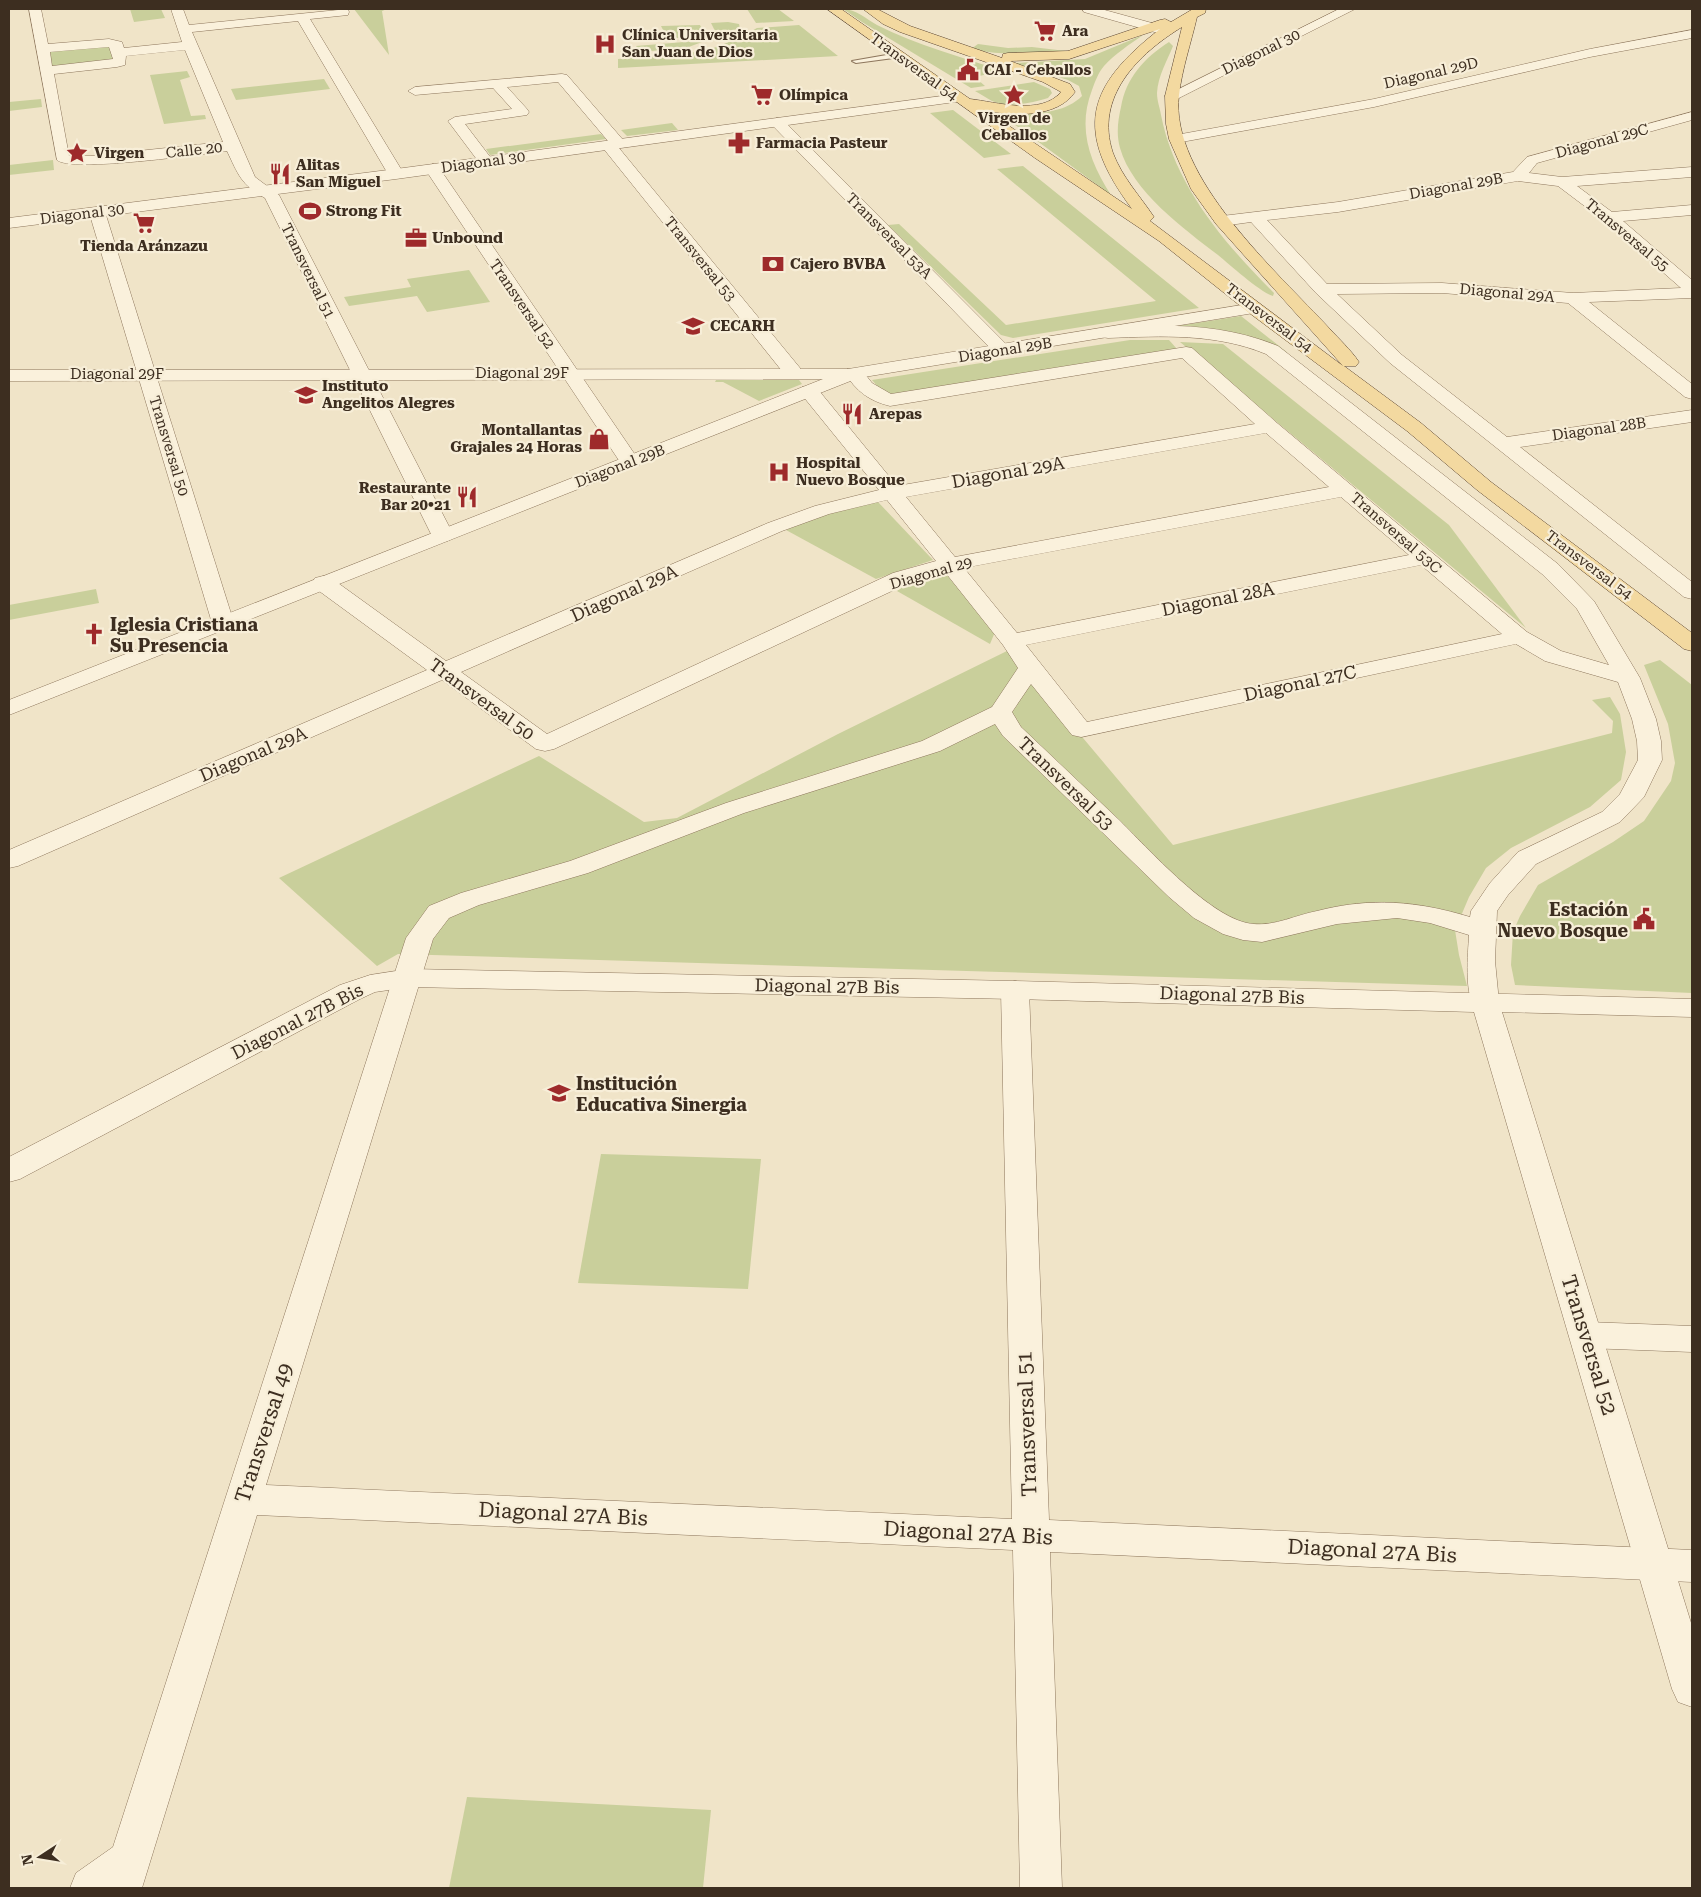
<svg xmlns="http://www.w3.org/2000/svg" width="1701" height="1897" font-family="'Roboto Serif',serif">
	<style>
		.green { fill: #c9cf9b }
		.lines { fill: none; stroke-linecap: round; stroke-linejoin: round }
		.service-casing { stroke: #8d765c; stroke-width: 2 }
		.minor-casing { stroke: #8d765c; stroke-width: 1 }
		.tertiary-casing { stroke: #8d765c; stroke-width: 1 }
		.primary-casing { stroke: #5b4430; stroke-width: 1 }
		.service { fill: #faf1dc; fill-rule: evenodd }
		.minor { fill: #faf1dc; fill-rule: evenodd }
		.tertiary { fill: #faf1dc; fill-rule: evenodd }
		.primary { fill: #f3d9a0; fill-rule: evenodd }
		.labels { text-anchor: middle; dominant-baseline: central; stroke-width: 4.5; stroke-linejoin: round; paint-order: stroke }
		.far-poi-label { font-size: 15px; font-weight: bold; fill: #3d2e20; stroke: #f7eed8; text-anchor: start }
		.far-street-label { font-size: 15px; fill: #3d2e20; stroke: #f7eed8 }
		.street-label { font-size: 18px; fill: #3d2e20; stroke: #f7eed8 }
		.poi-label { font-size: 18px; font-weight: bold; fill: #3d2e20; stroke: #f7eed8; text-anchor: start }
		.near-street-label { font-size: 21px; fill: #3d2e20; stroke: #f7eed8 }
	</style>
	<rect width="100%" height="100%" fill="#f0e4c8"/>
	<g class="green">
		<path d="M130 9H161L165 18 134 22Z"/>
		<path d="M354 9H387L382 11 389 55Z"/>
		<path d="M747 9H778L794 21 756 23Z"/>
		<path d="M843 9C856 9 866 19 877 25 917 45 961 57 1003 71L979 76 977 79 985 86 971 88 862 22Z"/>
		<path d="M728 22 739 24 740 28 717 35 711 23Z"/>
		<path d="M700 25 705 35 703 36 677 38 666 36 661 26Z"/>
		<path d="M799 25 838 56 618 68V59L706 51 739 38 757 28Z"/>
		<path d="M1143 35C1130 44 1115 54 1104 66 1098 73 1095 82 1092 90 1077 129 1090 162 1111 195L999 113C1026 113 1061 117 1082 96L1079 86 1068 80 1014 63 1085 59Z"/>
		<path d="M696 41 702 42 686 48 639 52 636 46Z"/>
		<path d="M1169 42 1173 46C1167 61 1158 76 1157 93 1157 101 1160 108 1161 115 1175 186 1224 243 1274 293L1273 296C1260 292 1230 265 1218 255 1184 229 1132 191 1120 148 1116 134 1118 120 1121 107 1126 78 1144 58 1169 42Z"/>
		<path d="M978 44 1008 48 1032 47 1066 51C1033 54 1003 56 971 49Z"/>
		<path d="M109 45 114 63 52 69 48 51Z"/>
		<path d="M187 71 190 77 180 80 191 116 205 115 206 119 164 124 150 75Z"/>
		<path d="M324 79 330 89 236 100 231 89Z"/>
		<path d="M1034 82 1050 89 1052 93 1048 98C1033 103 1008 108 992 101 986 98 981 94 975 91Z"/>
		<path d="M41 99 42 107 9 111V102Z"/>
		<path d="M953 110 1011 154 984 158 930 113Z"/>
		<path d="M672 123 678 130 627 136 621 130Z"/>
		<path d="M601 134 606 139 490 155 486 149Z"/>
		<path d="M53 160 54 170 9 175V165Z"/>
		<path d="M1023 166 1199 308 1013 338 1001 335 888 225 899 224 1006 325 1156 301 997 169Z"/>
		<path d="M469 270 490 302 427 312 417 296 349 306 344 297 411 287 407 279Z"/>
		<path d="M1241 316 1288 353 1266 342 1146 331Z"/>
		<path d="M1130 340H1169L1177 349 885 395 872 380Z"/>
		<path d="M1180 342 1223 344 1449 525 1526 628Z"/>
		<path d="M716 380H799L802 384 759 401 723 382H715Z"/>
		<path d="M878 502 933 560 876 579 786 530 838 509Z"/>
		<path d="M946 574 995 632 990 644 897 591 908 582Z"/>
		<path d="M96 589 99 603 9 620V605Z"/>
		<path d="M1009 650 1173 845 1612 733 1613 721 1592 700 1610 697 1620 714 1626 752 1621 780 1590 807 1511 848 1486 868 1469 897 1455 930 1459 955 1467 986 398 954 377 966 279 878 539 756 644 822 677 818 838 734Z"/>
		<path d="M1660 660 1692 685V993L1515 985 1511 965 1513 932 1520 916 1538 885 1613 842 1644 821 1671 781 1675 763 1668 724 1644 665Z"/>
		<path d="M601 1154 761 1159 748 1289 578 1283Z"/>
		<path d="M467 1797 711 1810 703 1888H449Z"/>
	</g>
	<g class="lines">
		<g class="service-casing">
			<path id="service" d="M898 53H901V57L856 63 852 61Z"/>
		</g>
		<g class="minor-casing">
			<g id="minor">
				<path d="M29 9H41L48 44 109 39 122 42 124 48 182 42 171 9H183L189 25 348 9 349 12 348 15 310 19 404 174 401 177H391L388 174 298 21 192 32 255 177 279 195 454 536 450 540 443 542 436 540 432 536 265 198C241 185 238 174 227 151 202 154 70 173 57 160ZM109 47 113 59 52 66 50 52ZM185 50 223 142 91 156H69L54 74 117 67 125 65 126 56Z"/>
				<path d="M1082 9H1101L1170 28 1172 31 1165 35 1084 12Z"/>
				<path d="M1339 9H1355L1177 99H1167L1165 96Z"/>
				<path d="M1692 30V38L1590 57 1374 107 1176 143 1169 139 1176 135 1374 99 1590 49Z"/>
				<path d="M562 74 567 75 624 141 626 144 624 147 619 148 800 368 802 372 800 376H786L603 148 601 145 603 142 608 141 558 82 507 87 527 109 529 112 527 115 465 124 494 162 486 167 481 165 448 121 455 117 512 109 493 88 415 95 408 91 415 87Z"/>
				<path d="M1692 112V120L1537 163 1529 173 1562 177 1692 167V177L1577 186 1612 212 1692 205V215L1623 221 1692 280V298L1589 302 1692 384V399L1685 397 1568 303 1442 293 1337 294 1402 355 1507 437 1692 410V422L1520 447 1692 582V599L1684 597 1390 363 1316 293 1251 222 1222 226 1214 221 1222 216 1338 202 1513 172 1527 157ZM1518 181 1558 186 1603 220 1681 288 1573 293 1442 283 1327 284 1267 220 1338 212Z"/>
				<path d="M777 118 782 119 1008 346 1011 350 1008 354H996L772 125 770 122Z"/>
				<path d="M433 164 438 166 640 462 637 466H623L620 462 425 169Z"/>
				<path d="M97 207 105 212 234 623 231 628 223 630 215 628 212 623 89 212Z"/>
				<path d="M1150 326C1195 325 1236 329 1278 346L1558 564 1594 601 1640 678 1656 719 1661 741 1662 760 1644 797 1620 822 1536 864 1508 895 1497 911 1495 961 1499 1002 1495 1009 1485 1011 1475 1009C1464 991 1468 955 1469 935L1430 923 1397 918 1337 924 1262 942 1243 940 1223 934 1194 918 1169 897 1003 736 995 724 940 751 744 813 588 873 479 905 449 918 433 939 266 1485 1012 1519 1001 990 1005 983 1015 981 1025 983 1029 990 1049 1520 1692 1550V1582L1050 1552 1062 1888H1020L1013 1550 257 1515 142 1888H70L76 1873 113 1847 406 938 429 906 461 893 570 861 726 803 922 741 992 707 1018 668 1003 645 945 572 909 583 554 749 545 751 536 749 442 680 18 866 9 868V850L427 670 315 588 312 583 315 578 323 576 331 578 446 661 768 523 815 506 879 490 802 395 800 391 802 387H816L897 486 1255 424 1182 358 890 406C869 401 856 391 845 373L847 369H861L872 383 891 394 1186 347 1192 348 1277 423 1527 632 1561 651 1609 665 1577 609 1542 574 1266 354C1215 333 1162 336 1108 338L1102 337 1099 333 1102 329 1108 328ZM1266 433 1329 487 955 557 906 497ZM1341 497 1409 555 1017 633 964 568ZM887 500 936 561 893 573 547 734 461 672 782 531 829 514ZM1421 565 1502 634 1087 722 1026 645ZM1516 644 1545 661 1618 682 1632 719 1637 741 1638 760 1620 794 1602 812 1518 852 1490 883 1471 911 1470 917C1417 901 1371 897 1317 911 1296 915 1275 926 1254 924 1213 922 1147 847 1117 818 1085 788 1053 757 1021 727L1012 712 1031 684 1072 735 1081 737Z"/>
				<path d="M1587 1322 1692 1326V1352L1587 1348 1575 1344 1570 1335 1575 1326Z"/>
			</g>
		</g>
		<g class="tertiary-casing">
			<g id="tertiary">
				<path d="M957 94 962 95 964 98 962 101 396 179 9 228V218L396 169Z"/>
				<path d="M1254 303 1260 304 1263 308 1260 312 858 378 9 715V700L823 379 9 381V370L848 369Z"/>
				<path d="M409 969 1015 981 1692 999V1017L1502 1012 1692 1626V1707L1678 1702 1672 1689 1474 1012 1015 999 409 987 375 992 360 999 20 1179 9 1182V1157L340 985 370 975Z"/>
			</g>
		</g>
		<g class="primary-casing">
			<path id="primary" d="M827 9H841L970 99C996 102 1041 116 1061 92L1043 82 900 32 883 24 863 9H877L910 26 1002 58 1003 54 1008 53 1068 51 1160 20 1165 19 1171 22 1193 9H1206L1205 13 1197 17C1191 43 1182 69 1179 95 1169 176 1278 273 1329 328 1339 339 1351 350 1359 362L1356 366H1344L1421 423 1491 482 1692 633V651L1684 649 1477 490 1407 431 1248 312 1159 241 1035 158ZM1182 27 1165 96 1166 124 1169 139 1191 189 1216 224 1343 366 1150 221 1154 217C1140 196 1122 177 1113 153 1094 97 1138 54 1182 27ZM1160 29C1085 87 1074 131 1132 209L987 111C1015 116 1057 118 1075 92L1070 84 1010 61 1069 59Z"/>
		</g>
		<use href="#service" class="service"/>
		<use href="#minor" class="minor"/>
		<use href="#tertiary" class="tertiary"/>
		<use href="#primary" class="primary"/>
	</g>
	<defs>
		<g id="supermarket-bare" transform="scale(1.725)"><path d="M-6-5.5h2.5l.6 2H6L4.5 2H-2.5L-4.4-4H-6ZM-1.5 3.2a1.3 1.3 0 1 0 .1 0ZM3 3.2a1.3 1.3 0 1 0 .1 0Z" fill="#9e2a2b" stroke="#f7eed8" stroke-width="2.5" paint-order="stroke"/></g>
		<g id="hospital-bare" transform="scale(1.725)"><path d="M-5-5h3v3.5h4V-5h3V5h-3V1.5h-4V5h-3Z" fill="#9e2a2b" stroke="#f7eed8" stroke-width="2.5" paint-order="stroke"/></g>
		<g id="civic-bare" transform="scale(1.725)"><path d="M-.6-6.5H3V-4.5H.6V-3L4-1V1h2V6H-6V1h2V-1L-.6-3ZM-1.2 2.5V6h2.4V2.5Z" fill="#9e2a2b" stroke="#f7eed8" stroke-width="2.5" paint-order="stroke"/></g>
		<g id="sight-bare" transform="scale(1.725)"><path d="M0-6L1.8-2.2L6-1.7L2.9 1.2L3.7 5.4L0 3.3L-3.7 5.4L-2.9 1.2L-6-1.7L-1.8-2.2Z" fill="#9e2a2b" stroke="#f7eed8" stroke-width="2.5" paint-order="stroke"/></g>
		<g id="pharmacy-bare" transform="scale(1.725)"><path d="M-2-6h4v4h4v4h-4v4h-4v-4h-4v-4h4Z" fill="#9e2a2b" stroke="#f7eed8" stroke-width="2.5" paint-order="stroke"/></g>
		<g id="restaurant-bare" transform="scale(1.725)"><path d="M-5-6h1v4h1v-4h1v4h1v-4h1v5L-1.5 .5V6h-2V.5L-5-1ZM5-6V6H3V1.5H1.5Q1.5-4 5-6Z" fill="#9e2a2b" stroke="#f7eed8" stroke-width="2.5" paint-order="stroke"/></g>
		<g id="stadium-bare" transform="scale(1.725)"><path d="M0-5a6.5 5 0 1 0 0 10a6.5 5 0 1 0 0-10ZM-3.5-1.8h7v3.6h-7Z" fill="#9e2a2b" stroke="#f7eed8" stroke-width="2.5" paint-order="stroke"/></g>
		<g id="office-bare" transform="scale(1.725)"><path d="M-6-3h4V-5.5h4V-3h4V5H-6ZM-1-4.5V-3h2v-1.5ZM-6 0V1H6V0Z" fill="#9e2a2b" stroke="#f7eed8" stroke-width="2.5" paint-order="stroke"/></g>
		<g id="bank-bare" transform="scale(1.725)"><path d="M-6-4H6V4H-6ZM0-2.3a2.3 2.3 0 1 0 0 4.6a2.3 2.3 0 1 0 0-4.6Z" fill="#9e2a2b" stroke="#f7eed8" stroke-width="2.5" paint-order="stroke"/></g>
		<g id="university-bare" transform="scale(1.725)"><path d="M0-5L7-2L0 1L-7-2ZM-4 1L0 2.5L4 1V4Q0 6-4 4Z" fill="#9e2a2b" stroke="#f7eed8" stroke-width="2.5" paint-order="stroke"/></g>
		<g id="school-bare" transform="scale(1.725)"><path d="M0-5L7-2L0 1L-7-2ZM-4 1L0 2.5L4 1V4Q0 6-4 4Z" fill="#9e2a2b" stroke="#f7eed8" stroke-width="2.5" paint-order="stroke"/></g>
		<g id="shop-bare" transform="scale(1.725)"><path d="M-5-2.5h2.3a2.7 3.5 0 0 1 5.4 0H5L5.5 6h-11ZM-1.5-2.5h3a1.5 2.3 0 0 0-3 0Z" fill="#9e2a2b" stroke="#f7eed8" stroke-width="2.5" paint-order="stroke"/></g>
		<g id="church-bare" transform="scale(1.725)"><path d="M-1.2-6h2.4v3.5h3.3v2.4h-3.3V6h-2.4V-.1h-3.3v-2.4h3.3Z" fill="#9e2a2b" stroke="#f7eed8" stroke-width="2.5" paint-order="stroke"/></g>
	</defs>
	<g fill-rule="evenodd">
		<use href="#supermarket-bare" x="1045" y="31"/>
		<use href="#hospital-bare" x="605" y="44"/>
		<use href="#civic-bare" x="968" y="70"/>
		<use href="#supermarket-bare" x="762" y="95"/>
		<use href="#sight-bare" x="1014" y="95"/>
		<use href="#pharmacy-bare" x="739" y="143"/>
		<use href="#sight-bare" x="77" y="153"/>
		<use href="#restaurant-bare" x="280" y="174"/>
		<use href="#stadium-bare" x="310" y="211"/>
		<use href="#supermarket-bare" x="144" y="223"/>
		<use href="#office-bare" x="416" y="238"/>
		<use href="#bank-bare" x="773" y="264"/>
		<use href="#university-bare" x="693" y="326"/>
		<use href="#school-bare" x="306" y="395"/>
		<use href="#restaurant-bare" x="852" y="414"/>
		<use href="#shop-bare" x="599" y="439"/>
		<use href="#hospital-bare" x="779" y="472"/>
		<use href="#restaurant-bare" x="467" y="497"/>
		<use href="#church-bare" x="94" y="634"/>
		<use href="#civic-bare" x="1644" y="919"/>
		<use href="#school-bare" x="559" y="1093"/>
	</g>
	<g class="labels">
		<g class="far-poi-label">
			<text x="1062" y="31">Ara</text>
			<text x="622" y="35">Clínica Universitaria<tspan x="622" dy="17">San Juan de Dios</tspan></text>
			<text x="984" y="70">CAI - Ceballos</text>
			<text x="779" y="95">Olímpica</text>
			<text x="1014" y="118" text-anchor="middle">Virgen de<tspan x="1014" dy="17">Ceballos</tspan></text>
			<text x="756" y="143">Farmacia Pasteur</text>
			<text x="94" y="153">Virgen</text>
			<text x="296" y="165">Alitas<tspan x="296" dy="17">San Miguel</tspan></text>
			<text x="326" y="211">Strong Fit</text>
			<text x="432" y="238">Unbound</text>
			<text x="144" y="246" text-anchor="middle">Tienda Aránzazu</text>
			<text x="790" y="264">Cajero BVBA</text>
			<text x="710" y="326">CECARH</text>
			<text x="322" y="386">Instituto<tspan x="322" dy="17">Angelitos Alegres</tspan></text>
			<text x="869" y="414">Arepas</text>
			<text x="582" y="430" text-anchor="end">Montallantas<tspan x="582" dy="17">Grajales 24 Horas</tspan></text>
			<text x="796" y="463">Hospital<tspan x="796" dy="17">Nuevo Bosque</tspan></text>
			<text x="451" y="488" text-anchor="end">Restaurante<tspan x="451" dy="17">Bar 20•21</tspan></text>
		</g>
		<g class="far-street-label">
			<text transform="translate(1261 52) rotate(-26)">Diagonal 30</text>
			<text transform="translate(914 67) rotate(36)">Transversal 54</text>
			<text transform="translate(1431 73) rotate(-13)">Diagonal 29D</text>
			<text transform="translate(1602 141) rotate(-15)">Diagonal 29C</text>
			<text transform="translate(194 150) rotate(-6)">Calle 20</text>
			<text transform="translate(483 162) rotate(-8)">Diagonal 30</text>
			<text transform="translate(1456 186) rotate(-10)">Diagonal 29B</text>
			<text transform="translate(82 214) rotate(-7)">Diagonal 30</text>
			<text transform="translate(1627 235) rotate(40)">Transversal 55</text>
			<text transform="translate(889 236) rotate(45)">Transversal 53A</text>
			<text transform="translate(700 259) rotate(51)">Transversal 53</text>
			<text transform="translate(308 271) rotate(64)">Transversal 51</text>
			<text transform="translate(1507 293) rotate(5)">Diagonal 29A</text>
			<text transform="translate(522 304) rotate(56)">Transversal 52</text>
			<text transform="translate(1269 318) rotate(37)">Transversal 54</text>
			<text transform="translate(1005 350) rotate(-9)">Diagonal 29B</text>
			<text x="522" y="373">Diagonal 29F</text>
			<text x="117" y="374">Diagonal 29F</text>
			<text transform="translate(1599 429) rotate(-8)">Diagonal 28B</text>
			<text transform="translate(169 446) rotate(73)">Transversal 50</text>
			<text transform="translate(620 466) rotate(-21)">Diagonal 29B</text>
			<text transform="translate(1396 533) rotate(41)">Transversal 53C</text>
			<text transform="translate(1589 565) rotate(37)">Transversal 54</text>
			<text transform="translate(931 573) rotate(-16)">Diagonal 29</text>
		</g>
		<g class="street-label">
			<text transform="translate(1008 472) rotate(-10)">Diagonal 29A</text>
			<text transform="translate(624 593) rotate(-24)">Diagonal 29A</text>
			<text transform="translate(1218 599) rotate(-11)">Diagonal 28A</text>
			<text transform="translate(1300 683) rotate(-12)">Diagonal 27C</text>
			<text transform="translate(482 699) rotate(36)">Transversal 50</text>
			<text transform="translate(253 754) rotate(-23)">Diagonal 29A</text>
			<text transform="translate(1066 783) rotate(44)">Transversal 53</text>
			<text transform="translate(827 986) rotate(1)">Diagonal 27B Bis</text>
			<text transform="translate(1232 995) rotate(2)">Diagonal 27B Bis</text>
			<text transform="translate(297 1021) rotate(-27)">Diagonal 27B Bis</text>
		</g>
		<g class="poi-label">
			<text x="110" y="624">Iglesia Cristiana<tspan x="110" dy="21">Su Presencia</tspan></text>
			<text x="1628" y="909" text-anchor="end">Estación<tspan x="1628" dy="21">Nuevo Bosque</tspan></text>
			<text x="576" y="1083">Institución<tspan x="576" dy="21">Educativa Sinergia</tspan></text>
		</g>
		<g class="near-street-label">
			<text transform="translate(1589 1345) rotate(73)">Transversal 52</text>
			<text transform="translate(1027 1424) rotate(-92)">Transversal 51</text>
			<text transform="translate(264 1433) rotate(-72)">Transversal 49</text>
			<text transform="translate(563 1514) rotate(3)">Diagonal 27A Bis</text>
			<text transform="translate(968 1533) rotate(3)">Diagonal 27A Bis</text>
			<text transform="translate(1372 1551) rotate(3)">Diagonal 27A Bis</text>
		</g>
	</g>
	<rect width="1701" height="1897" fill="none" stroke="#3d2e20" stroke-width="20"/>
	<g transform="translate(40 1857) rotate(258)" stroke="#f7eed8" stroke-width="4" paint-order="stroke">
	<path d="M0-4L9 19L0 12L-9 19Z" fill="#3d2e20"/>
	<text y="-8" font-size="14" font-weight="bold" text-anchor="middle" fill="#3d2e20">N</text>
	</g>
</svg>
